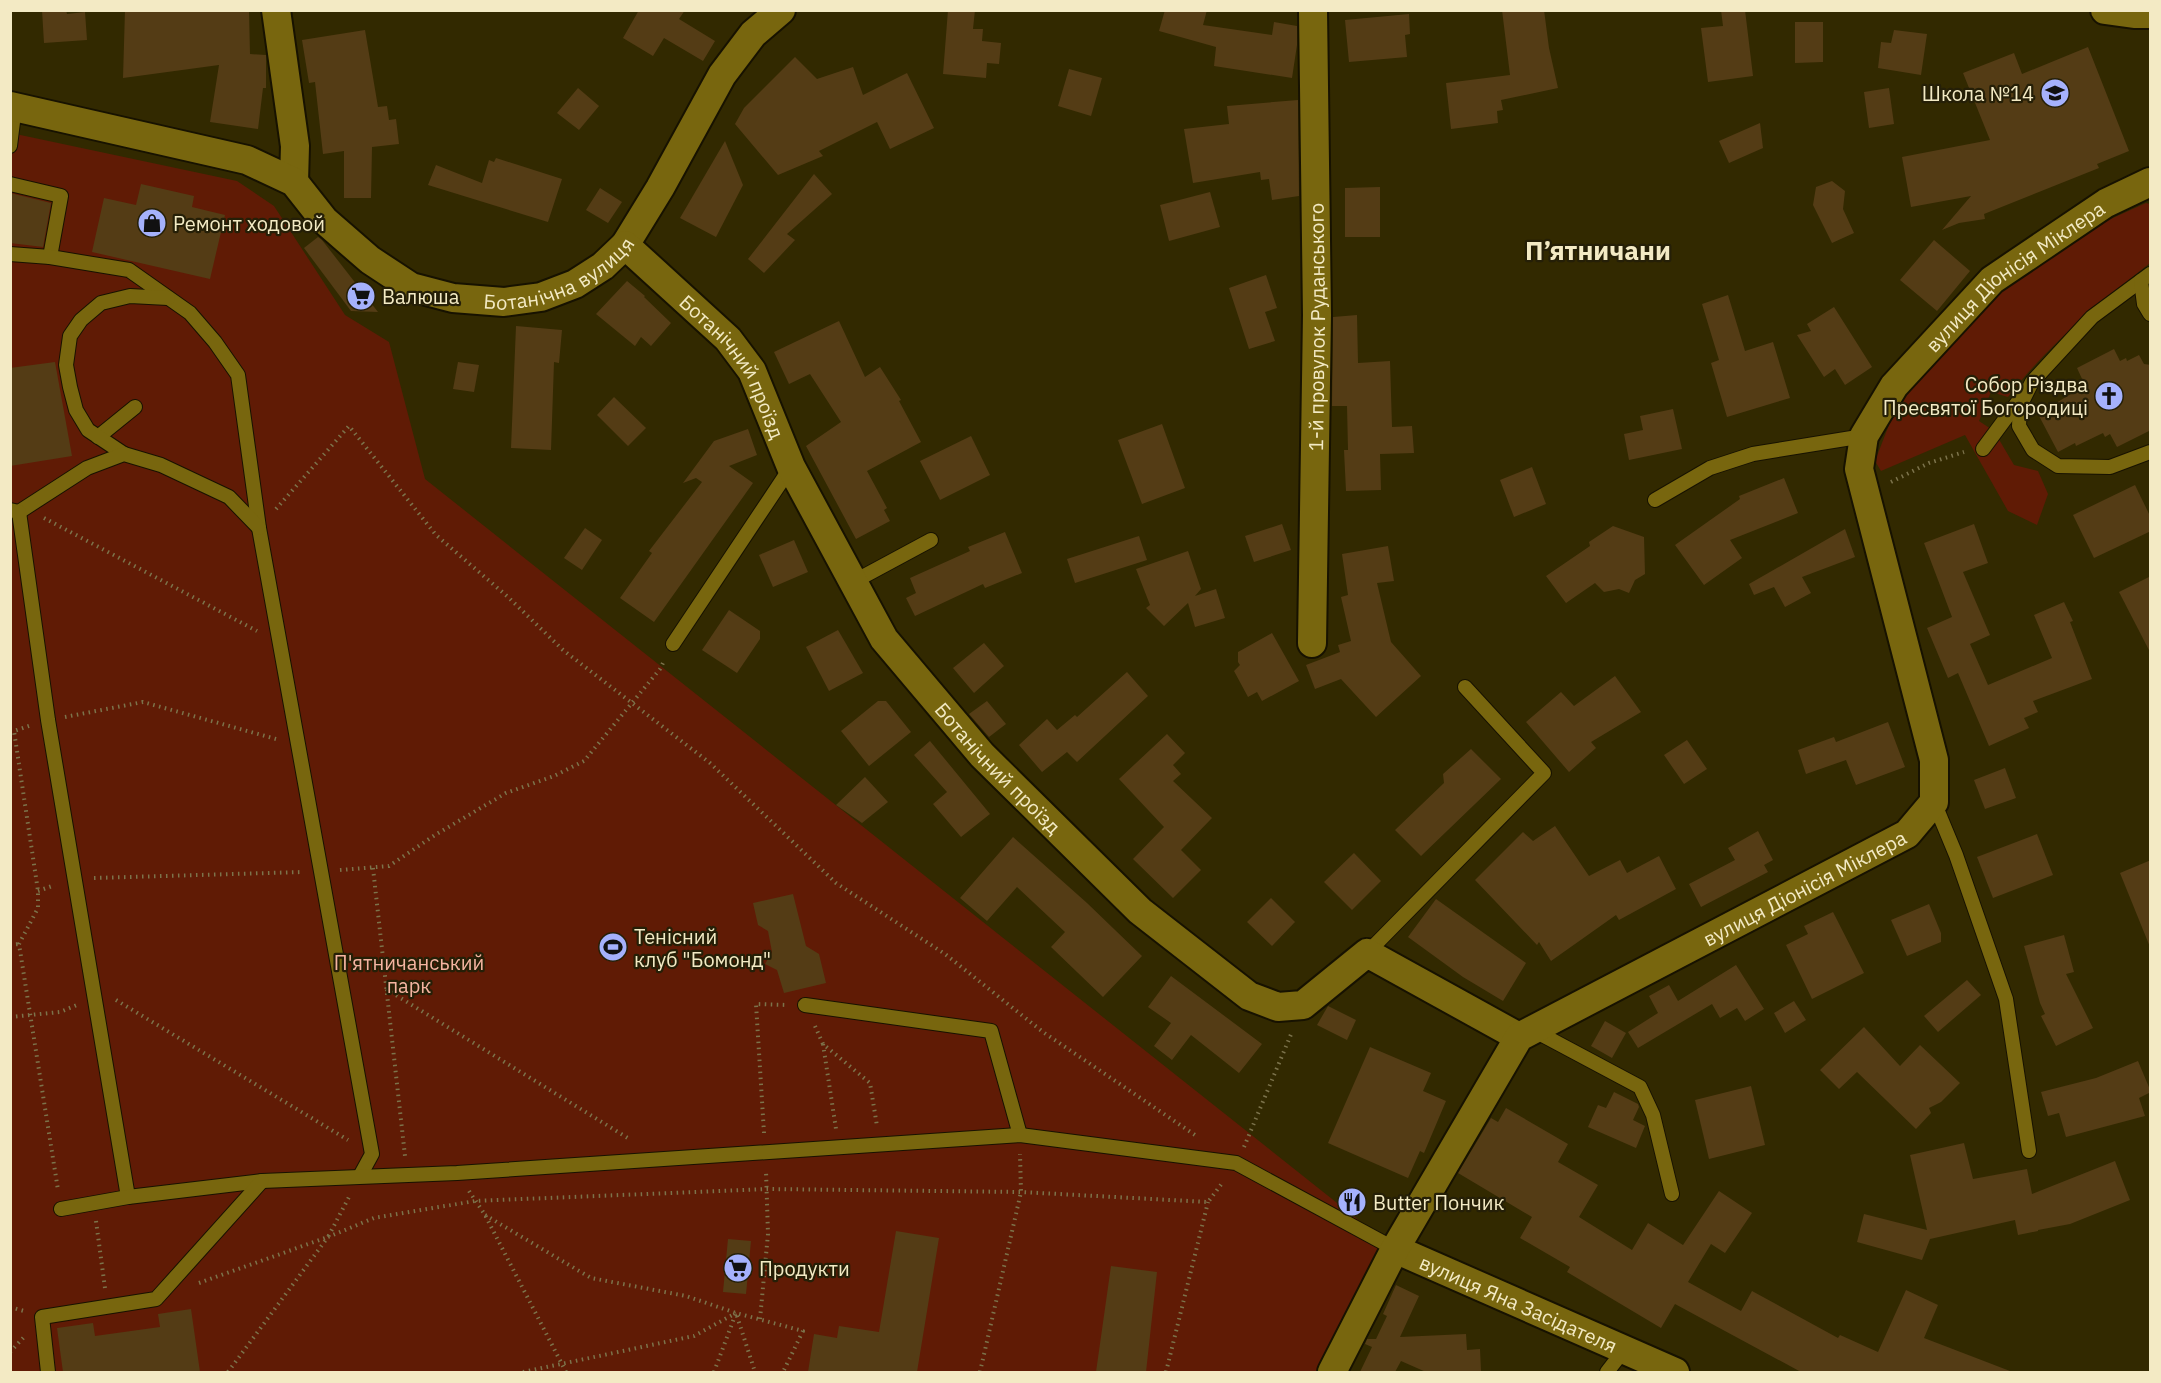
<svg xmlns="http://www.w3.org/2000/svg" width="2161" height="1383" font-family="'IBM Plex Sans',sans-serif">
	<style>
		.green { fill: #601b05 }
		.building { fill: #543c15 }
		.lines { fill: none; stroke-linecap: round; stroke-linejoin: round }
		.lane-casing { stroke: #171200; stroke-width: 16 }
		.street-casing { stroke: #171200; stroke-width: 32 }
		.path { stroke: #7c734b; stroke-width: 4; stroke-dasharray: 1.5 4.5; stroke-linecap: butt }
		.lane { stroke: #78660e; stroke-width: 14 }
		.street { stroke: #78660e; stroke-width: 28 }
		.labels { text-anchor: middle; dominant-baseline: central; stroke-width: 4.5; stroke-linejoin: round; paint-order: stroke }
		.poi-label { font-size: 20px; fill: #f3eac4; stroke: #251f07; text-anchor: start }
		.street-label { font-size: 20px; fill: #f3eac4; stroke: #251f07 }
		.park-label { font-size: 20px; fill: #f5b4a1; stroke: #251f07 }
		.district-label { font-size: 26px; font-weight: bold; fill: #f3eac4; stroke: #251f07 }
	</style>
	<rect width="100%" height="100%" fill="#322900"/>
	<g class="green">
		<path d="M11 133 237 181 274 206 345 315 389 342 425 479 1395 1249 1332 1372H11Z"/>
		<path d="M2146 203 2150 204V263C2099 303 2048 345 2008 397L1991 392 1979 421 1994 431 2014 465 2038 471 2048 494 2037 525 2008 511 1965 435 1881 471 1875 461 1894 412 1909 388 2005 289 2104 222Z"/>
	</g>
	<g class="building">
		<path d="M42 10H66L67 14 85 12 87 40 44 43Z"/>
		<path d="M125 10H160V12L249 10 250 54 266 55V88H263L258 129 210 122 219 65 123 78Z"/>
		<path d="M639 10H685L679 19 715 41 703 61 664 38 653 56 623 38Z"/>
		<path d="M948 10H975L973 29H983L982 41 1001 43 999 64 987 63 986 78 943 74Z"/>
		<path d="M1165 10H1207L1203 25 1272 35 1274 22 1297 26V45L1292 78 1214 66 1216 47 1159 31Z"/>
		<path d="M1502 10H1544L1549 48 1558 88 1501 100 1503 110 1497 111 1498 123 1451 129 1446 83 1510 75Z"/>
		<path d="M1721 10H1745L1753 76 1708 82 1701 28 1723 26Z"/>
		<path d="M1409 14 1410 34 1405 35 1407 57 1349 62 1345 20Z"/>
		<path d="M1795 22H1823V62L1795 63Z"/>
		<path d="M365 30 378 107 387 106 389 120 396 119 399 144 372 147 371 198H344V151L323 154 315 82 309 83 302 40Z"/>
		<path d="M1894 30 1927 34 1921 75 1878 68 1881 42 1891 43Z"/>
		<path d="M2088 47 2129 151 2097 164 2099 168 1984 214 1985 219 1959 223 1942 230 1971 196 1911 207 1902 157 1990 140 1963 73 2014 53 2022 74Z"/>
		<path d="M795 57 817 79 853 67 863 95 907 73 934 128 890 149 877 122 819 151 823 156 778 175 735 124 744 108Z"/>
		<path d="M1069 69 1102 78 1091 116 1058 106Z"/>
		<path d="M578 88 599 106 579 130 557 113Z"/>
		<path d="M1889 88 1894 124 1869 128 1864 92Z"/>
		<path d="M1298 100 1299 196 1272 200 1269 179 1261 180 1260 172 1193 183 1184 129 1229 124 1227 106Z"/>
		<path d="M1760 123 1763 148 1729 163 1719 141Z"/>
		<path d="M725 141 743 185 716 237 680 218Z"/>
		<path d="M496 158 562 179 548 222 428 185 436 165 482 183 489 160 494 162Z"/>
		<path d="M814 174 832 194 787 234 795 240 764 273 748 259Z"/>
		<path d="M1832 181 1845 191 1843 209 1854 233 1832 243 1813 205 1816 187Z"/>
		<path d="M141 184 194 196 192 207 225 215 210 279 92 252 104 198 136 205Z"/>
		<path d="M1380 187V237H1345V188Z"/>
		<path d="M600 188 622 202 608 223 586 210Z"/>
		<path d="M1210 192 1220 227 1169 241 1160 205Z"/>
		<path d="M10 193 51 203 43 247 10 243Z"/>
		<path d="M318 237 322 240 378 312 351 311 304 248Z"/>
		<path d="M1934 240 1970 271 1937 311 1900 280Z"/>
		<path d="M1266 275 1277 308 1265 312 1275 341 1249 349 1229 288Z"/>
		<path d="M627 281 645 296 644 297 671 323 651 346 641 337 635 346 596 314Z"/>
		<path d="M1728 295 1745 351 1773 342 1790 398 1727 417 1711 363 1719 360 1702 304Z"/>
		<path d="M1834 307 1872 367 1845 385 1835 369 1824 377 1797 335 1811 331 1807 324Z"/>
		<path d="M1357 315 1358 363 1390 361 1392 427 1412 426 1414 453 1380 454 1381 490 1346 491 1344 450H1348L1347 406H1332L1333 317Z"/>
		<path d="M839 321 865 377 880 367 901 400 899 401 921 442 867 471 887 508 884 510 890 521 856 539 806 446 841 422 810 374 789 384 774 352Z"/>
		<path d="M516 326 562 330 559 363 554 362 551 450 511 448Z"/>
		<path d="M2114 349 2120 361 2126 358 2127 361 2139 355 2144 364 2151 365V430L2117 447 2110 434 2105 437 2103 433 2076 446 2075 443 2058 452 2038 414 2079 389 2077 385 2083 381 2077 368Z"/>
		<path d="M55 362 72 456 10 466V368Z"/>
		<path d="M458 362 479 365 474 392 453 389Z"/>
		<path d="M614 397 646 428 628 446 597 415Z"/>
		<path d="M1673 409 1682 449 1629 460 1624 434 1643 430 1640 416Z"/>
		<path d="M1162 424 1185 488 1142 504 1118 440Z"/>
		<path d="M748 429 757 455 729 466 753 483 654 622 620 598 652 553 649 551 702 482 696 478 683 483 714 441Z"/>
		<path d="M971 436 990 475 940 500 920 461Z"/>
		<path d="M1532 467 1546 504 1514 517 1500 480Z"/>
		<path d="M1784 478 1798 513 1730 540 1742 558 1704 585 1675 545 1740 499 1739 496Z"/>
		<path d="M2135 485 2151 518V531L2094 558 2073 515Z"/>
		<path d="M1282 524 1291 550 1254 562 1245 536Z"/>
		<path d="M1974 524 1988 563 1963 572 1990 635 1970 644 1988 685 2052 658 2034 615 2064 602 2073 621 2070 622 2092 679 2033 701 2038 712 2024 718 2029 728 1989 746 1958 673 1948 678 1927 628 1952 617 1924 543Z"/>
		<path d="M1613 526 1644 537 1645 574 1635 580 1629 593 1619 589 1604 592 1595 583 1566 603 1546 576 1590 546 1589 542Z"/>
		<path d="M585 528 602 540 582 570 564 558Z"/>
		<path d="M1845 529 1855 557 1802 577 1811 593 1785 607 1774 587 1754 595 1749 584Z"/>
		<path d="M1005 532 1022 573 985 588 983 584 915 616 906 598 916 593 910 578 970 551 968 547Z"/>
		<path d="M1139 536 1147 560 1075 583 1067 559Z"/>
		<path d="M794 540 808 572 773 587 759 555Z"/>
		<path d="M1388 546 1394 581 1377 583 1391 642 1421 676 1376 717 1341 679 1315 689 1306 665 1340 652 1338 645 1351 641 1341 597 1348 595 1342 554Z"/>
		<path d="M1188 551 1201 589 1195 596 1216 589 1225 618 1195 627 1188 603 1164 626 1146 608 1150 605 1136 569Z"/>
		<path d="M2151 576V654L2119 592Z"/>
		<path d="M729 610 760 631V639L737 673 702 650Z"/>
		<path d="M838 630 863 673 829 691 806 647Z"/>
		<path d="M1272 633 1299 681 1262 701 1257 692 1248 697 1234 671 1240 665 1238 662V652Z"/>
		<path d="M984 643 1004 666 974 693 953 668Z"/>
		<path d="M1127 672 1148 696 1077 762 1067 752 1042 772 1019 745 1047 719 1057 730 1075 715 1077 717Z"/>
		<path d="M1615 676 1641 712 1591 742 1596 748 1569 772 1526 722 1561 692 1574 706Z"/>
		<path d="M878 701H886L911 732 869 766 841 731Z"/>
		<path d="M987 701 1006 724 989 737 969 714Z"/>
		<path d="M1888 722 1905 767 1856 785 1846 760 1806 774 1798 750 1834 737 1836 742Z"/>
		<path d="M1167 734 1185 753 1173 765 1181 774 1173 781 1212 818 1181 850 1201 870 1173 898 1133 859 1164 827 1119 779Z"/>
		<path d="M1687 740 1707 769 1684 784 1664 755Z"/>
		<path d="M930 741 990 814 961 837 933 804 947 792 914 755Z"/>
		<path d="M1471 749 1501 779 1421 856 1395 830 1444 783 1443 774Z"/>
		<path d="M2005 768 2016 798 1985 809 1974 780Z"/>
		<path d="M865 777 888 802 862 823 836 805Z"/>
		<path d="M1555 826 1589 876 1620 860 1627 873 1659 856 1676 889 1619 920 1616 915 1551 961 1539 942 1537 945 1475 880 1523 832 1533 841Z"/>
		<path d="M1758 831 1773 860 1764 865 1768 872 1701 907 1689 884 1735 860 1728 848Z"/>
		<path d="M2037 834 2053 875 1993 898 1977 857Z"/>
		<path d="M1013 837 1087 903 1142 956 1103 997 1051 947 1065 932 1017 887 987 921 960 898Z"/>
		<path d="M1354 853 1381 881 1352 910 1324 882Z"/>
		<path d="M2151 860V946L2150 947 2120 873Z"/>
		<path d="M793 894 806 946 819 954 826 983 784 993 777 970 765 964 772 952 768 931 758 925 753 903Z"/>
		<path d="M1271 898 1295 922 1272 946 1247 922Z"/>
		<path d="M1436 899 1526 963 1503 1001 1463 977 1408 937Z"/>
		<path d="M1929 904 1941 933V942L1907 956 1891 920Z"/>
		<path d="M1833 912 1864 973 1812 999 1786 945 1808 934 1804 926Z"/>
		<path d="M2064 935 2074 972 2066 974 2093 1028 2056 1046 2041 1016 2045 1014 2040 1003 2024 946Z"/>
		<path d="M1736 965 1764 1009 1745 1021 1737 1008 1720 1018 1712 1004 1638 1048 1628 1032 1658 1013 1649 996 1669 985 1678 1001Z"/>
		<path d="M1171 976 1262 1044 1239 1073 1191 1035 1172 1060 1154 1046 1171 1023 1148 1007Z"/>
		<path d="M1967 980 1981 995 1938 1032 1924 1016Z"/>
		<path d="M1794 1001 1806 1020 1785 1033 1774 1013Z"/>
		<path d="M1328 1006 1356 1020 1347 1040 1317 1025Z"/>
		<path d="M1605 1021 1626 1033 1612 1058 1591 1046Z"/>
		<path d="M1864 1027 1900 1066 1920 1045 1960 1083 1941 1102 1929 1108 1931 1113 1916 1129 1857 1072 1839 1089 1820 1070Z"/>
		<path d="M1370 1047 1431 1073 1423 1091 1446 1101 1424 1153 1420 1151 1408 1178 1328 1143Z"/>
		<path d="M2138 1061 2151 1092 2139 1098 2145 1116 2066 1137 2059 1113 2048 1116 2041 1092 2096 1078Z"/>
		<path d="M1751 1086 1765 1145 1709 1159 1695 1100Z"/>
		<path d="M1614 1092 1638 1104 1639 1107 1633 1120 1645 1126 1636 1148 1588 1127 1598 1105 1606 1108Z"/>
		<path d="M1506 1108 1568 1144 1558 1162 1598 1185 1579 1217 1632 1250 1648 1223 1683 1245 1719 1191 1752 1213 1725 1253 1711 1244 1688 1282 1741 1311 1752 1291 1838 1338 1840 1335 1878 1352 1906 1290 1938 1305 1924 1338 2010 1371V1372H1801L1675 1304 1661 1328 1567 1272 1570 1267 1520 1238 1532 1217 1458 1173 1491 1118 1498 1122Z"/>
		<path d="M1964 1143 1973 1179 2027 1169 2032 1194 2115 1161 2130 1200 2070 1224 2038 1230V1231L2018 1235 2015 1220 1930 1239 1922 1260 1857 1242 1864 1214 1927 1230 1910 1155Z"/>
		<path d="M896 1231 939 1238 917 1372H808L814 1334 837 1338 839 1326 879 1332Z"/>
		<path d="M728 1239 751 1241 746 1294 723 1292Z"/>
		<path d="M1111 1266 1157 1272 1146 1372H1096Z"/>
		<path d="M1396 1285 1419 1296 1400 1337 1466 1334 1467 1350 1480 1349 1481 1371 1426 1372 1401 1361 1395 1372H1360L1372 1347 1365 1344 1367 1339H1376L1387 1316 1383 1314Z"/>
		<path d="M191 1309 200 1372H63L57 1328 93 1323 95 1336 160 1327 158 1314Z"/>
	</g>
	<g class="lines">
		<g class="lane-casing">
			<g id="lane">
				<path d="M10 146 15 106"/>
				<path d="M10 184 61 196 50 257"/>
				<path d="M10 254 50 257 129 270 190 313 215 342 238 375 259 528 372 1154 360 1176"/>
				<path d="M2150 274 2092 317 2032 382 2020 406 2019 426 2033 450 2058 466 2110 467 2150 452"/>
				<path d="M2141 281 2144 304 2150 314"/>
				<path d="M98 437 135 407"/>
				<path d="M1983 449 2020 399"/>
				<path d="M124 454 88 430 76 410 70 387 66 365 70 336 81 320 101 303 130 296 168 298"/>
				<path d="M1655 500 1710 468 1753 454 1864 436"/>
				<path d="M10 510 19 512 87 468 124 454 161 465 229 497 259 528"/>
				<path d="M19 512 48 720 128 1197"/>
				<path d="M853 582 931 540"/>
				<path d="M673 644 791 467"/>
				<path d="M1934 802 1956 855 2006 999 2029 1151"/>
				<path d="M1367 953 1544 773 1465 687"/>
				<path d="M805 1005 991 1031 1020 1135"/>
				<path d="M1533 1030 1640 1087 1653 1115 1672 1194"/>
				<path d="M61 1209 128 1197 262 1181 457 1173 1020 1135 1236 1163 1395 1249"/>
				<path d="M48 1372 42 1317 156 1299 262 1181"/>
				<path d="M1607 1372 1624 1350"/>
			</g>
		</g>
		<g class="street-casing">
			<g id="street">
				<path d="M276 10 295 146 294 182"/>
				<path d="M2105 10 2134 14H2150"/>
				<path id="s1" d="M10 106 247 160 294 182 324 220 370 260 411 287 453 298 504 302 541 297 575 284 603 266 625 245 660 188 722 75 753 34 781 10"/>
				<path id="s2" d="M625 245 728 339 752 371 791 467 884 639 982 755 1140 911 1249 996 1278 1007 1303 1005 1367 953 1519 1037"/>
				<path id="s3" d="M1312 643 1317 315 1313 10"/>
				<path id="s4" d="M1395 1249 1675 1372"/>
				<path id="s5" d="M1332 1372 1395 1249 1519 1037 1907 834 1934 802V760L1859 469 1864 436 1894 386 1992 280 2106 203 2150 182"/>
			</g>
		</g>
		<g class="path">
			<path d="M1891 482 1929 463 1964 452"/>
			<path d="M276 509 349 426 436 535 508 597 563 650 710 763 836 883 945 954 1043 1032 1198 1137"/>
			<path d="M44 518 257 631"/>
			<path d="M65 717 143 702 276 739"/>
			<path d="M29 726 14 731 38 891V908L19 944 58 1190"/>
			<path d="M373 868 405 1156"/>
			<path d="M340 870 389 866 435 835 506 793 554 776 584 761 660 669 664 661"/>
			<path d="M94 878 303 872"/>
			<path d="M38 891 55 885"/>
			<path d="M10 945 19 944"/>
			<path d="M386 989 631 1140"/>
			<path d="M116 1000 348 1140"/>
			<path d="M10 1017 60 1012 77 1005"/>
			<path d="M815 1026 823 1044 870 1083 877 1126"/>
			<path d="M823 1044 836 1129"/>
			<path d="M764 1133 756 1004 788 1005"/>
			<path d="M1244 1147 1292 1032"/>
			<path d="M469 1191 485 1215 566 1372"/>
			<path d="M485 1215 591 1278 686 1296 736 1313 803 1331 783 1372"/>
			<path d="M96 1221 105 1288"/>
			<path d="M199 1283 328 1237 349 1197"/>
			<path d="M10 1307 24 1311"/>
			<path d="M760 1319 768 1234 766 1171"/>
			<path d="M10 1352 25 1336"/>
			<path d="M228 1372 328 1237 374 1218 475 1201 767 1189 1021 1192 1208 1202 1223 1182"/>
			<path d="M523 1372 694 1336 736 1313"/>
			<path d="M714 1372 736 1313 755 1372"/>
			<path d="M980 1372 1021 1192 1020 1154"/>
			<path d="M1166 1372 1208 1202"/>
		</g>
		<use href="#lane" class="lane"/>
		<use href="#street" class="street"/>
	</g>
	<defs>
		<g id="school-disc" transform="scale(1.5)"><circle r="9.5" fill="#a5b1fc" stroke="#251f07"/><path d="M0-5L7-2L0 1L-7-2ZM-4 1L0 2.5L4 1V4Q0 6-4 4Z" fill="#111"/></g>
		<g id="shop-disc" transform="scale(1.5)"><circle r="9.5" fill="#a5b1fc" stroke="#251f07"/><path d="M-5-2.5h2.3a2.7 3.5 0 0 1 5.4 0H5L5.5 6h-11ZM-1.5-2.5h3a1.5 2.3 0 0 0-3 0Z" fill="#111"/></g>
		<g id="supermarket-disc" transform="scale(1.5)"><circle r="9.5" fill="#a5b1fc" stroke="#251f07"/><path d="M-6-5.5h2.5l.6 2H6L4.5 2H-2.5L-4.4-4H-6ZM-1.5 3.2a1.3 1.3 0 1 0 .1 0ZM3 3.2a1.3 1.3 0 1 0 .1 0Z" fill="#111"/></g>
		<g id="church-disc" transform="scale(1.5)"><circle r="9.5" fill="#a5b1fc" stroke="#251f07"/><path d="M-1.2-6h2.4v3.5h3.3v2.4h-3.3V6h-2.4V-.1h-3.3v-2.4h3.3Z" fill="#111"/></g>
		<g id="stadium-disc" transform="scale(1.5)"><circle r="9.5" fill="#a5b1fc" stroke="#251f07"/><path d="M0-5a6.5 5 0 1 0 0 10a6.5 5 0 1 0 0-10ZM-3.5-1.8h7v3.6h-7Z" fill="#111"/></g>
		<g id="restaurant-disc" transform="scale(1.5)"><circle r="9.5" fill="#a5b1fc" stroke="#251f07"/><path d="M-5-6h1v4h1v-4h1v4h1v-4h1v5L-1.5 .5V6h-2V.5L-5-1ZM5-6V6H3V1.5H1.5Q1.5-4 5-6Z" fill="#111"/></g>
	</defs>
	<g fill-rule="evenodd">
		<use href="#school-disc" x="2055" y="93"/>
		<use href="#shop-disc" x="152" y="223"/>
		<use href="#supermarket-disc" x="361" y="296"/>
		<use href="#church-disc" x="2109" y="396"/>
		<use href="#stadium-disc" x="613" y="947"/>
		<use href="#restaurant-disc" x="1352" y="1202"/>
		<use href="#supermarket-disc" x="738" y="1268"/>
	</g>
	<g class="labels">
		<g class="poi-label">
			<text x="2034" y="93" text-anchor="end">Школа №14</text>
			<text x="173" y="223">Ремонт ходовой</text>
			<text x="382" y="296">Валюша</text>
			<text x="2088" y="384" text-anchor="end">Собор Різдва<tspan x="2088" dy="23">Пресвятої Богородиці</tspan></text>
			<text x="634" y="936">Тенісний<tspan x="634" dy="23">клуб "Бомонд"</tspan></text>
			<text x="1373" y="1202">Butter Пончик</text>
			<text x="759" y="1268">Продукти</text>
		</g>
		<g class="street-label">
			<text stroke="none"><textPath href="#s1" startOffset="610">Ботанічна вулиця</textPath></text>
			<text stroke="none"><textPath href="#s5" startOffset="1462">вулиця Діонісія Міклера</textPath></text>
			<text stroke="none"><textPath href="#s3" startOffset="316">1-й провулок Руданського</textPath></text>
			<text stroke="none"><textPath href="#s2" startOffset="165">Ботанічний проїзд</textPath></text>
			<text stroke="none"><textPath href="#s2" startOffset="651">Ботанічний проїзд</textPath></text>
			<text stroke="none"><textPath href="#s5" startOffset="706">вулиця Діонісія Міклера</textPath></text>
			<text stroke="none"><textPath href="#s4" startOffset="135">вулиця Яна Засідателя</textPath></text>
		</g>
		<g class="park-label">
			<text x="409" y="962">П'ятничанський<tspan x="409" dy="23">парк</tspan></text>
		</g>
		<g class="district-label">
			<text x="1598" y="250">П’ятничани</text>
		</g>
	</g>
	<rect width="2161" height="1383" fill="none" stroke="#f3eac4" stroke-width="24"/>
</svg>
